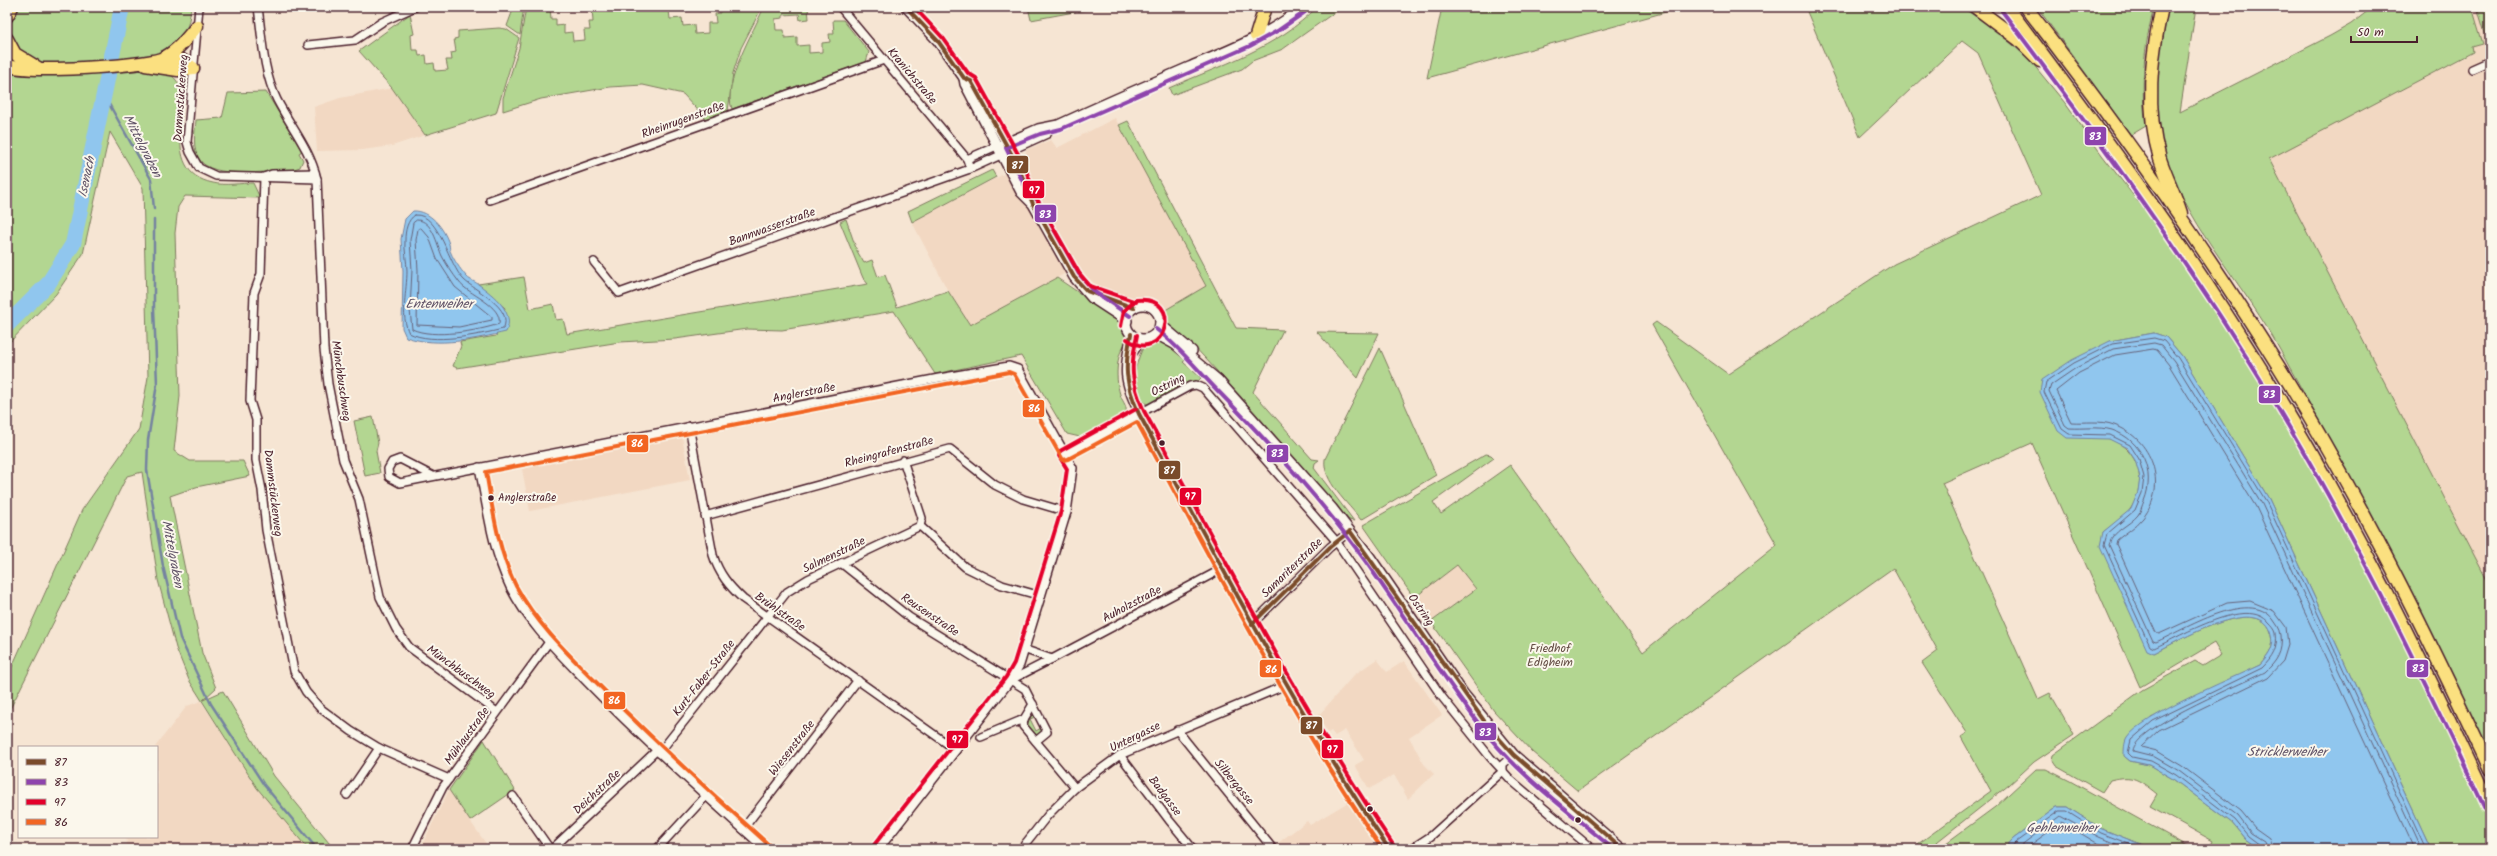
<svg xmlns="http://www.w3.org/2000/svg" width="2497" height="856" font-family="Kalam,sans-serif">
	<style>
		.built { fill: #f2d8c2 }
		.green { fill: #b3d691; stroke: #7e7a5e }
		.water { fill: #90c6ee; stroke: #7483a0 }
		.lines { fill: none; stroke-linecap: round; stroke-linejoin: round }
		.shore { stroke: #666279; stroke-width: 1 }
		.stream { stroke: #7483a0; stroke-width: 2.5 }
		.river { stroke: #90c6ee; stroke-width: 16 }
		.minor-casing { stroke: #4a1f2b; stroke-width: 10 }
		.tertiary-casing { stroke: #4a1f2b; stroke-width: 12 }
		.trunk-casing { stroke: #4a1f2b; stroke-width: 15 }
		.minor { stroke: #fbf7ec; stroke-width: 7 }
		.tertiary { stroke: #fbf7ec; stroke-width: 9 }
		.trunk { stroke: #fbe080; stroke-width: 12 }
		.bus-1-casing { stroke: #fbf7ec; stroke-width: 7 }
		.bus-2-casing { stroke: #fbf7ec; stroke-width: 7 }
		.bus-3-casing { stroke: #fbf7ec; stroke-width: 7 }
		.bus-4-casing { stroke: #fbf7ec; stroke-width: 7 }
		.bus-1 { stroke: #7a4b2a; stroke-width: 4 }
		.bus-2 { stroke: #8e44ad; stroke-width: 4 }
		.bus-3 { stroke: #e4002b; stroke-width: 4 }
		.bus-4 { stroke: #f26522; stroke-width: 4 }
		.bus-dot { fill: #4a1f2b; stroke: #fbf7ec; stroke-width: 1.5 }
		.labels { text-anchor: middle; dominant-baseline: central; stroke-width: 4; stroke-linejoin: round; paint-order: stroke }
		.bus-label { font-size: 11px; fill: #4a1f2b; stroke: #fbf7ec; text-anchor: start }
		.street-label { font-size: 12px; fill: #4a1f2b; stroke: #fbf7ec }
		.park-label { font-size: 12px; fill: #644d44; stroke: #fbf7ec }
		.water-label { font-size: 13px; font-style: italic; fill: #5f5166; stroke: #fbf7ec }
		.line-badge { stroke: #fbf7ec; stroke-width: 1.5 }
		.badge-label { font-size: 11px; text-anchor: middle; font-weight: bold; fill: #fff }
	</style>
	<rect width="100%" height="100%" fill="#f6e5d3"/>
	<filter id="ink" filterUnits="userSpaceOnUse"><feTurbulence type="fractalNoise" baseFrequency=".025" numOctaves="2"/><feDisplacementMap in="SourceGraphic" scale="8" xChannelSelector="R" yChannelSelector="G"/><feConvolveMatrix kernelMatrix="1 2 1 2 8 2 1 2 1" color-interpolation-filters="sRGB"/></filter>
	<g filter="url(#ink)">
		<g class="built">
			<path d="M2472 7H2477L2488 42 2490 40V586L2268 158 2473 53 2472 47 2483 44Z"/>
			<path d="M392 88 425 135 392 146 362 150 317 151 314 107 340 98Z"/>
			<path d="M1115 118 1207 287 1162 312 1152 304H1132L1094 283 1077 267 970 325 948 291 912 222 1025 163 1026 150 1051 140 1057 148Z"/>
			<path d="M682 437 690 480 530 511 522 469Z"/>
			<path d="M1457 565 1476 589 1431 622 1414 598Z"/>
			<path d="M1377 659 1387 672 1404 661 1442 715 1409 737 1424 764 1434 774 1408 799 1394 775 1369 789 1355 765 1364 760 1345 730 1335 736 1331 731 1328 733 1318 716 1354 675Z"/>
			<path d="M201 701 257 788 308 849H128L126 837H157V747H155L187 706Z"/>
			<path d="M449 790 470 821 490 849H420Z"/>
			<path d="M1350 801 1380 849H1276L1274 846 1307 821 1310 825Z"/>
		</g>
		<g class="green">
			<path d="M18 7H191C190 18 187 33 180 41 176 45 167 51 162 53 147 60 53 66 37 62 24 59 17 50 12 38 8 28 11 15 18 7Z"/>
			<path d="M514 7H524L520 35 507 26Z"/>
			<path d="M526 7H550L551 19H556V26L564 25V33L572 32 573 41 585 40 584 30H590L589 22H593L592 7H661V10H669L670 19 682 18 683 26 694 25 695 34 708 33V23H716L715 14 720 13 719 7H762L741 48 733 73 728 111 706 119 683 94 643 85 610 87 541 99 503 111V98L519 48Z"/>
			<path d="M764 7H808L809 19 800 20 799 14 783 15V18L775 19 776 30H784L785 38 797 37V46L809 45V53L822 52V43L830 42 829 34H834L833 20H843L869 52 866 62 732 109C722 83 754 31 764 7Z"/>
			<path d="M1028 7H1101L1031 20Z"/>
			<path d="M1317 7H1342L1283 49 1252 61 1242 69 1172 95 1169 88C1219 66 1279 47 1317 7Z"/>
			<path d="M1442 7H1684L1427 78Z"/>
			<path d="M1805 7H1961L1992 27 2028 58 2065 103 2102 155 2177 252 2290 428 2363 559 2465 768 2490 821V849H2431L2269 499 2182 356 2166 337 2154 333 2110 341 2089 437C2095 437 2104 437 2110 439 2139 450 2148 482 2131 508 2126 517 2112 525 2103 532L2154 653C2177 642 2258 593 2271 632 2276 646 2269 655 2260 665L2151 718 2124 756 2130 761 2149 765 2173 779 2232 823 2245 839 2260 849H2209L2213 841 2150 806 2157 794C2139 780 2134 774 2110 780L2102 792 2056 766 2052 760 2053 755 2142 690 2195 661 2203 666 2221 655 2214 643 2140 687 2032 443 1942 483 2038 699 2050 693 2074 735 2034 762 2009 785 1928 849H1911L1991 791 1961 737 1967 733 1922 663 1938 651 1893 568 1578 791 1532 752 1494 711 1431 622 1476 589 1457 565 1414 598 1363 525 1486 454 1491 455 1494 458 1433 502 1441 514 1510 465 1643 652 1777 545 1652 325 1656 322 1728 374 1894 264 2041 195 1978 53 1962 41 1860 137Z"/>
			<path d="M2037 7H2154C2144 46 2140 86 2146 126L2131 135Z"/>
			<path d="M2169 7H2196L2180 112 2330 36 2351 24 2373 7H2472L2483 44 2472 47 2473 52 2269 159 2490 586V755C2426 617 2354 483 2280 350 2246 287 2192 232 2168 163 2148 107 2157 63 2169 7Z"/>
			<path d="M2477 7H2490V40L2488 43Z"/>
			<path d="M410 14 414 34 411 35 412 50H418L419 56 426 55 427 64 434 63 435 71 448 70 446 60H452L451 53 456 52 454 39 458 38V31L499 28 506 29 519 38 496 113 425 135 392 88 359 51Z"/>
			<path d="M136 68C148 70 162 69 172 76 199 95 154 171 213 183 225 186 241 183 253 183L260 198 185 196 178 207 175 233 180 396 174 451 190 461H243L250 476 196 487 170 496 202 653 216 688 203 700 223 691 274 776 334 849H308L257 788 189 680 176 648 158 580 142 472 127 476 7 715V679L11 669 82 510 139 429 148 377 143 188 110 132 83 254 56 294 7 345V70L37 75Z"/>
			<path d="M266 92 302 151 299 153 303 160 300 167 291 170C270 171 212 180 199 159 192 149 195 131 196 120L222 118 228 93Z"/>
			<path d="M1128 121 1236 328 1283 330 1253 392 1312 459 1319 460 1315 463 1314 468 1354 521 1349 520 1242 398 1192 344 1166 324 1162 312 1206 286 1119 125Z"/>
			<path d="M992 170 996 177 912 222 908 211Z"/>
			<path d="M846 219 857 251 864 263 872 260 878 277 885 275 897 307 948 291 970 325 1057 278 1122 322 1128 335 1127 342C1115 353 1115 382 1121 397 1123 402 1127 406 1126 412L1080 437 1067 434 1021 356 935 374 894 311 782 330 747 329 675 339 620 342 457 368 453 366 461 346 460 342 496 336 505 308 478 284 524 277 530 309 553 304 556 320 563 319 567 334 868 284 863 278 840 222Z"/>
			<path d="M1317 332 1379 333 1358 378Z"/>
			<path d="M1161 339 1188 358 1183 362 1201 378 1198 381 1191 382 1148 405C1127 392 1135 362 1145 344Z"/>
			<path d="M1380 348 1436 475 1361 520C1348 503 1322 481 1325 459Z"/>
			<path d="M373 417 378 443 376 451 380 473 365 476 354 421Z"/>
			<path d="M1032 715 1035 717 1030 719 1036 731 1041 728 1043 731 1037 736 1027 724Z"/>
			<path d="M484 740 515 790 470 821 449 790Z"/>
			<path d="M2036 769H2046L2070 781 2193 849H2153L2102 829 2067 807H2057L2013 839 2004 849H1938L1995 807Z"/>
		</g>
		<g class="water">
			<path d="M413 211C430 210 444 228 449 244 450 247 449 250 451 253 454 260 460 269 466 276 469 280 474 281 478 284 493 295 516 312 506 332 476 339 438 348 406 337L402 328 403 271 401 239 405 219Z"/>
			<path d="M2154 333 2166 337 2182 356 2269 499 2431 849H2260L2245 839 2232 823 2173 779 2149 765 2130 761 2124 756C2124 750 2124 743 2127 738 2141 716 2232 678 2260 665 2269 655 2276 646 2271 632 2258 593 2177 642 2154 653L2147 650 2100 546 2103 532 2131 509 2138 492 2140 477 2135 460 2127 448 2109 439 2067 438 2058 431 2040 392 2042 380 2072 360 2110 341Z"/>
			<path d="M2057 807H2067L2102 829 2153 849H2004L2013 839Z"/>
		</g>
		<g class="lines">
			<g class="shore">
				<path d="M415 215C440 213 448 265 464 280 474 290 515 308 503 329 478 335 433 345 409 333 400 315 407 291 407 271 407 261 404 250 405 240 405 231 407 220 415 215Z"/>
				<path d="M417 220C433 220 437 245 442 256 446 264 453 274 459 282 467 294 503 305 499 324 478 331 433 339 412 329L410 310 412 270 410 240 413 223Z"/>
				<path d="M421 228 429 237 437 259 455 287 492 317V320L459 327 417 325 418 270 416 240 418 229Z"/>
				<path d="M2010 849 2016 842 2059 811H2066L2101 833 2142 849"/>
				<path d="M2016 849 2060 816 2099 837 2128 849"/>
				<path d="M2025 849 2062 822 2095 842 2112 849"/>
				<path d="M2262 849 2260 845 2248 836 2235 820 2176 775 2151 761 2132 757 2128 753 2131 740 2153 721 2262 668C2273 657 2278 649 2276 633 2275 629 2272 626 2269 623 2248 595 2181 636 2154 648L2150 646 2104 545 2107 534 2135 510 2142 493 2144 477 2139 459 2130 445 2110 435 2069 434 2062 429 2044 392 2046 382 2074 363 2112 344 2154 338 2164 341 2178 358 2266 501 2426 849"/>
				<path d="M2267 849 2264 841 2251 833 2238 816 2179 771 2153 756 2133 751C2134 727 2242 684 2265 672 2277 661 2283 652 2281 635 2280 628 2277 625 2273 619 2249 588 2184 630 2156 642L2153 641 2109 545C2113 530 2129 526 2138 515 2141 511 2142 505 2144 501 2156 472 2142 440 2112 430 2098 426 2083 429 2069 428L2065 425 2049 391 2051 385 2076 368 2113 349 2154 343 2161 345 2174 361 2262 504 2421 849"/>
				<path d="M2273 849 2269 838 2255 828 2241 811 2182 766 2157 751 2141 747 2159 730 2268 677 2283 661 2288 645 2286 627 2274 611 2250 601 2227 603 2159 634 2156 633 2116 544 2117 540C2125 533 2136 527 2143 518 2169 485 2152 438 2114 425 2101 420 2085 423 2071 422L2056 391 2079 373 2115 355 2153 349 2157 350 2169 365 2256 507 2414 849"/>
			</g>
			<g class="stream">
				<path d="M104 95 151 179 154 209"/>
				<path d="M154 220V308L157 384 148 440 147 470 163 566 180 638 211 704 264 785 317 849"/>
			</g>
			<path class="river" d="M7 325 48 284 73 244 122 7"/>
			<g class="minor-casing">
				<g id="minor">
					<path d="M199 7 187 142 190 152 199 168 216 176 317 179"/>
					<path d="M258 7C262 37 263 72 277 100 291 127 310 149 317 179L324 349 328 384 343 460 359 499 380 597 396 629 409 647 497 712"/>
					<path d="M308 45 355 40 382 22 415 7"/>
					<path d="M2472 69 2490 61"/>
					<path d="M967 159 1038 128 1058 124C1101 104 1145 85 1189 66 1227 50 1269 34 1301 7"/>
					<path d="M970 169 1047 134 1053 126"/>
					<path d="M264 177 261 274 254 293 250 401 256 420V460L262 490 266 530 294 671 306 692 320 708 351 731 379 748 449 779"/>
					<path d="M264 177 272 174 315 173"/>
					<path d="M490 200 884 60"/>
					<path d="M594 262 619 293 970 169 967 159 840 7"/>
					<path d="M1131 334C1123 372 1122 379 1139 414L1286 685 1351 793 1389 849"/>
					<path d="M1126 364 1142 339"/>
					<path d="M689 426 713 555C719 574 729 586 743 599L956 750"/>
					<path d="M1065 454 1190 386 1196 385 1203 388 1336 541 1442 697 1490 757 1511 780 1592 849"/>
					<path d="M903 460 922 518 920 526"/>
					<path d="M479 467C487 508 492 550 510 587 528 623 557 651 584 679 642 739 703 794 765 849"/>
					<path d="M433 476 400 459 392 462 388 469 389 477 400 483 939 378 1009 366 1018 369 1073 468 1067 512 1020 665 1011 680 879 849"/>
					<path d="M705 516 950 449 995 485 1023 499 1067 512"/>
					<path d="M841 563 909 617 1025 689 1047 732 1036 741"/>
					<path d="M1252 624 1330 547 1350 531"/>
					<path d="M1026 650 1052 659 1222 569"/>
					<path d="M1011 680 1052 659"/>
					<path d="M1033 704 1024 719 1023 726 1075 788"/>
					<path d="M1177 730 1273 849"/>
					<path d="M981 737 1024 719"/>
					<path d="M659 753 787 592 808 579 920 526 965 567 1002 585 1041 596"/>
					<path d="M1120 755 1169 820 1193 849"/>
					<path d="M347 795 379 748"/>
					<path d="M513 796 550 849"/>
					<path d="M743 829 858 680"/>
					<path d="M412 849 443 787 549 642"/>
					<path d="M552 849 656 751"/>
					<path d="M657 849 706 796"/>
					<path d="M1021 849 1048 815 1075 788 1120 755 1286 685"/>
					<path d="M1411 849 1431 836 1503 771V764L1514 755"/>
				</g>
			</g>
			<g class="tertiary-casing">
				<g id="tertiary">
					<path d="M906 7 938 41 964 78 971 81C993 120 1020 159 1032 202"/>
					<path d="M964 78 965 84 1021 192 1033 204 1074 277 1092 298 1127 321"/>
					<path d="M1087 291 1134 308"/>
					<circle cx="1143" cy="322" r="17"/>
					<path d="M1160 324 1192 351"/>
					<path d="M1156 334 1176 345 1218 380 1332 508 1370 557 1463 693 1514 755 1622 849"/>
				</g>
			</g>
			<g class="trunk-casing">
				<g id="trunk">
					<path d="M1298 7 1300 8"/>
					<path d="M1975 7 2019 40 2040 61"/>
					<path d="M2007 7C2098 127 2187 248 2266 377 2351 514 2422 660 2490 806"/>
					<path d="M2026 7C2116 123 2202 243 2279 367 2359 496 2426 632 2490 769"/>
					<path d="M2162 7C2151 58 2145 108 2160 159 2166 177 2175 194 2181 213"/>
					<path d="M7 16 12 7"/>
					<path d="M1256 36 1265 7"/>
					<path d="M7 39 15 54 38 68"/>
					<path d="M162 59 182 60 193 68"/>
					<path d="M7 65C25 74 140 66 161 59 176 53 187 38 197 26"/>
					<path d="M145 65 178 70 193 68"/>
				</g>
			</g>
			<use href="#minor" class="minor"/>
			<use href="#tertiary" class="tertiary"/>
			<use href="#trunk" class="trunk"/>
			<g class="bus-1-casing">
				<g id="bus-1">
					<path d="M906 7 938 41 964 78 971 81 1018 166 1033 204 1074 277 1087 291 1134 308"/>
					<path d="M1131 334C1124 367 1125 383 1139 414 1219 561 1295 710 1389 849"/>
					<path d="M1350 531 1487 725 1514 755 1622 849"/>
					<path d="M1252 624 1330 547 1350 531"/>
				</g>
			</g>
			<g class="bus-2-casing">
				<g id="bus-2">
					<path d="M2002 11C2105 147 2206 285 2292 432 2364 554 2425 681 2485 809"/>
					<path d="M1130 316 1096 293 1079 274 1038 201 1026 188 1006 148 1040 134 1061 129 1250 46 1279 30 1305 12"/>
					<path d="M1156 329C1181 348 1198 371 1220 393 1272 446 1323 502 1366 562 1405 617 1441 675 1482 728 1518 775 1569 811 1613 849"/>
				</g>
			</g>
			<g class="bus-3-casing">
				<g id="bus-3">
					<path d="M914 7 943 38 968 73 976 78 1023 163 1038 201 1079 273 1090 286 1136 302"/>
					<path d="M1121 326 1124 311 1136 300C1187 294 1164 367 1127 339"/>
					<path d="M1137 335C1130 367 1131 382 1144 411 1224 558 1300 707 1394 846"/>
					<path d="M874 845 1006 677 1014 663 1061 511 1067 469 1059 456 1060 451 1136 409"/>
				</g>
			</g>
			<g class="bus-4-casing">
				<path id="bus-4" d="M769 845C710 792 652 739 597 683 567 653 536 623 516 586 498 551 493 510 486 472L1009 372 1014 374 1063 460 1068 459 1137 422C1215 566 1289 713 1382 849"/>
			</g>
			<use href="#bus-1" class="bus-1"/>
			<use href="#bus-2" class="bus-2"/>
			<use href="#bus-3" class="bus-3"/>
			<use href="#bus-4" class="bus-4"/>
		</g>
	</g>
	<g class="bus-dot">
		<circle cx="1162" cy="443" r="3.5"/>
		<circle cx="491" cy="498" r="3.5"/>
		<circle cx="1370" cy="809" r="3.5"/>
		<circle cx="1578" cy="820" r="3.5"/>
	</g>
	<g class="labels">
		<g class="bus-label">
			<text x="498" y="498">Anglerstraße</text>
		</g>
		<g class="street-label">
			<text transform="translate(912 76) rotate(50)">Kranichstraße</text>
			<text transform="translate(181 98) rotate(-86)">Dammstückerweg</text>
			<text transform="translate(683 120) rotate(-20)">Rheinrugenstraße</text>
			<text transform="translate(772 227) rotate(-20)">Bannwasserstraße</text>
			<text transform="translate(341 381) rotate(82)">Münchbuschweg</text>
			<text transform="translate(1168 385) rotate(-27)">Ostring</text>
			<text transform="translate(804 393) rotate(-11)">Anglerstraße</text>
			<text transform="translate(889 452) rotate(-15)">Rheingrafenstraße</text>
			<text transform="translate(273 493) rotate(83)">Dammstückerweg</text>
			<text transform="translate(834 555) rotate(-26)">Salmenstraße</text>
			<text transform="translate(1292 568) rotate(-44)">Samariterstraße</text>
			<text transform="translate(1132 604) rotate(-28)">Auholzstraße</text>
			<text transform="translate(1421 610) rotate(55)">Ostring</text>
			<text transform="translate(780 612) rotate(35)">Brühlstraße</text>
			<text transform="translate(930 615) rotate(34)">Reusenstraße</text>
			<text transform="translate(461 672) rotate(36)">Münchbuschweg</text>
			<text transform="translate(704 678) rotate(-52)">Kurt-Faber-Straße</text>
			<text transform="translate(467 736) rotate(-54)">Mühlaustraße</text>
			<text transform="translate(1135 737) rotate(-26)">Untergasse</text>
			<text transform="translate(792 748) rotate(-52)">Wiesenstraße</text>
			<text transform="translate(1234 782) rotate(51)">Silbergasse</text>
			<text transform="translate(597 792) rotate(-43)">Deichstraße</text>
			<text transform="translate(1165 796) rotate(53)">Badgasse</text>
		</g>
		<g class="park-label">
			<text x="1550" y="648">Friedhof<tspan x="1550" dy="14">Edigheim</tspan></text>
		</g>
		<g class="water-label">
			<text transform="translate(142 146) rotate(63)">Mittelgraben</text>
			<text transform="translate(87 177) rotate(-78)">Isenach</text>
			<text x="439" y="304">Entenweiher</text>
			<text transform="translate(172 554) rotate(79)">Mittelgraben</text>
			<text x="2287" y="752">Stricklerweiher</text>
			<text x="2062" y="828">Gehlenweiher</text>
		</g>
	</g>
	<g class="line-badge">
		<rect x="2084" y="126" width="23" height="20" rx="4" fill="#8e44ad"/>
		<rect x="1006" y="155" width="23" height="19" rx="4" fill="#7a4b2a"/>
		<rect x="1022" y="180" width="23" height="19" rx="4" fill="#e4002b"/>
		<rect x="1034" y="204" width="23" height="19" rx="4" fill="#8e44ad"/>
		<rect x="2258" y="385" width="23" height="19" rx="4" fill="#8e44ad"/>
		<rect x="1022" y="399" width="23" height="19" rx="4" fill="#f26522"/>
		<rect x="626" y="434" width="23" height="19" rx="4" fill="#f26522"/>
		<rect x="1266" y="444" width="23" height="19" rx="4" fill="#8e44ad"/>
		<rect x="1158" y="460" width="23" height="20" rx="4" fill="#7a4b2a"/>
		<rect x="1179" y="487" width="23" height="19" rx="4" fill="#e4002b"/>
		<rect x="2406" y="659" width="23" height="19" rx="4" fill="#8e44ad"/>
		<rect x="1259" y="659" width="23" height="19" rx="4" fill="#f26522"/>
		<rect x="603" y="691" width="23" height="19" rx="4" fill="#f26522"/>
		<rect x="1300" y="716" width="23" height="19" rx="4" fill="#7a4b2a"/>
		<rect x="1474" y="722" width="23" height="19" rx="4" fill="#8e44ad"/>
		<rect x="946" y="730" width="23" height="19" rx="4" fill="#e4002b"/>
		<rect x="1321" y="739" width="23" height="20" rx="4" fill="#e4002b"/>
	</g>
	<g class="badge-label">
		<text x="2095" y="140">83</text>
		<text x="1017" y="169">87</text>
		<text x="1034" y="194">97</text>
		<text x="1045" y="218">83</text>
		<text x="2269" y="398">83</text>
		<text x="1034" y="412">86</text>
		<text x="637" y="447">86</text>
		<text x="1277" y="457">83</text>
		<text x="1169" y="474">87</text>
		<text x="1190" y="500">97</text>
		<text x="2418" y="672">83</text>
		<text x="1271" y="673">86</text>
		<text x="614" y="704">86</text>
		<text x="1311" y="729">87</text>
		<text x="1485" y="736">83</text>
		<text x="957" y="743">97</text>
		<text x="1332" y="753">97</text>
	</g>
	<rect width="2497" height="856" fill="none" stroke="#fbf7ec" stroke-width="24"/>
	<rect x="12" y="12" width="2473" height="832" fill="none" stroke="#4a1f2b" stroke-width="1.5" filter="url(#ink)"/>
	<rect x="18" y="746" width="140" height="92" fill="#fbf7ec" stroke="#b4a19f"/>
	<rect x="26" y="759" width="20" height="6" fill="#7a4b2a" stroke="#b4a19f"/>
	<text x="54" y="766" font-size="12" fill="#4a1f2b">87</text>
	<rect x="26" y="779" width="20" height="6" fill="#8e44ad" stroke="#b4a19f"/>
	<text x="54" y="786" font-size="12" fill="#4a1f2b">83</text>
	<rect x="26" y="799" width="20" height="6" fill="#e4002b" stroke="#b4a19f"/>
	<text x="54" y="806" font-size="12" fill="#4a1f2b">97</text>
	<rect x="26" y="819" width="20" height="6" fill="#f26522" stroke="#b4a19f"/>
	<text x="54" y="826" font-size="12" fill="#4a1f2b">86</text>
	<path d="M2351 36v6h66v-6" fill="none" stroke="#4a1f2b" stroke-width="2"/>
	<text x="2357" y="36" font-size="12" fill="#4a1f2b" stroke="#fbf7ec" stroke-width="3" paint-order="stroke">50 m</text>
</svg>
